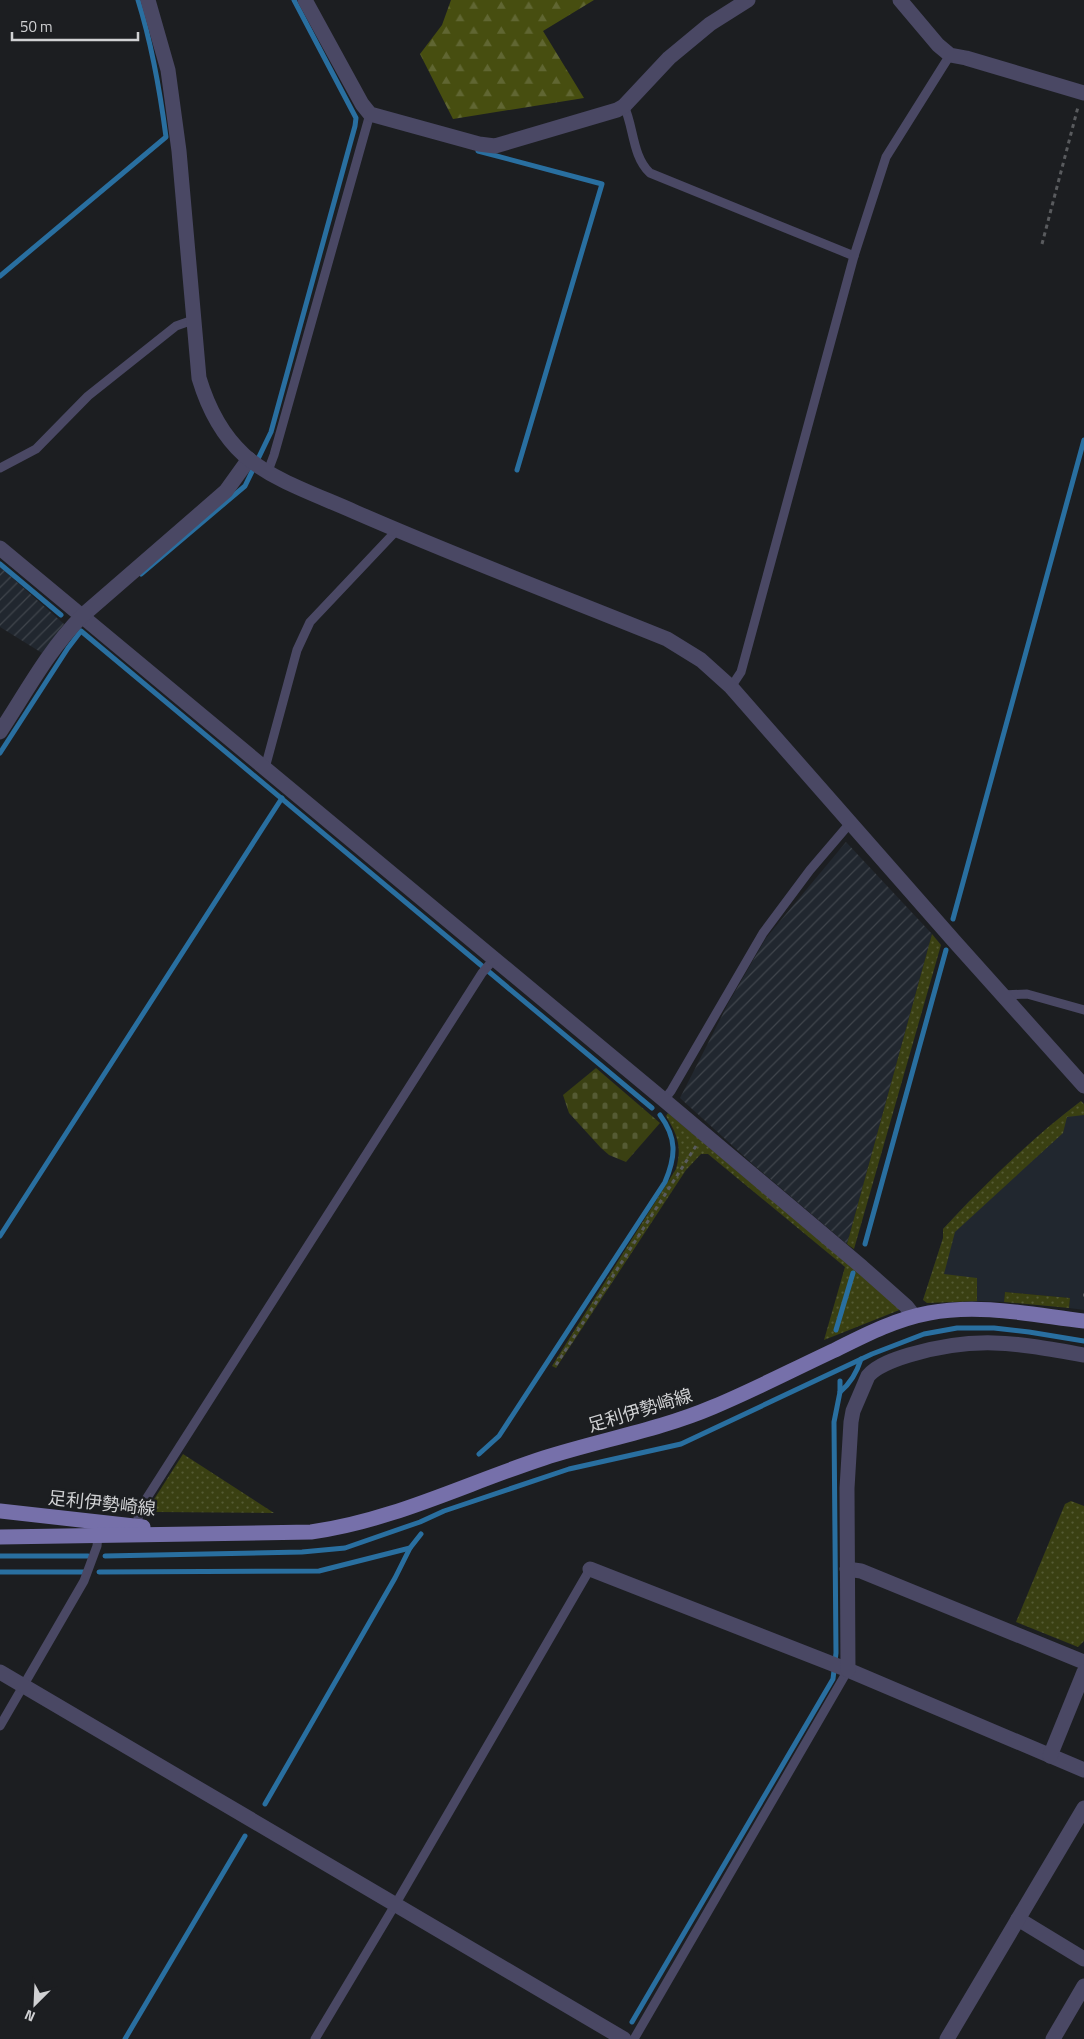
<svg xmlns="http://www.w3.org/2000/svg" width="1084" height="2039" font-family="'Titillium Web','Noto Sans JP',sans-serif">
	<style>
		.built { fill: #21272f }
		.industrial { fill: url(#industrial-furrows) }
		.green { fill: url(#green-dots) }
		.forest { fill: url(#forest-firs) }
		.cemetery { fill: url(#cemetery-stones) }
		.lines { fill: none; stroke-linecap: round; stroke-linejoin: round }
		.stream { stroke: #296fa0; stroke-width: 5 }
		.path { stroke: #595b5e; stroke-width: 3; stroke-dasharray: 4 4; stroke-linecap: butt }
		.service { stroke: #4a4864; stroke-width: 9 }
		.minor { stroke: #4a4864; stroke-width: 15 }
		.tertiary { stroke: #4a4864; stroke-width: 15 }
		.primary { stroke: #7670aa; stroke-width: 15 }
		.labels { text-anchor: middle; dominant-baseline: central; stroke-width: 5; stroke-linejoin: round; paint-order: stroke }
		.street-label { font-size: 18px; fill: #d0d1d3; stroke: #1c1e21 }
	</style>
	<defs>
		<pattern id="industrial-furrows" width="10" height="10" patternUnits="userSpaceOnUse" patternTransform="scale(1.25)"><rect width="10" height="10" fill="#21272f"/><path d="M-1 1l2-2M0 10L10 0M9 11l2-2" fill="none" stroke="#40454c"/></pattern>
		<pattern id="green-dots" width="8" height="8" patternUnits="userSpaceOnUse" patternTransform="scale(1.25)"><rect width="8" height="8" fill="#3a4012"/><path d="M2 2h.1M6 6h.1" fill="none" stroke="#555b34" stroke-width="1.8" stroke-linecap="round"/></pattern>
		<pattern id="forest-firs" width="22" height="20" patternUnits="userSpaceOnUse" patternTransform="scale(1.25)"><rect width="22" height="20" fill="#474e10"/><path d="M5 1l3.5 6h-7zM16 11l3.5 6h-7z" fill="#606632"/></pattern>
		<pattern id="cemetery-stones" width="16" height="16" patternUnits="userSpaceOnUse" patternTransform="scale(1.25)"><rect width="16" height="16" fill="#3a4012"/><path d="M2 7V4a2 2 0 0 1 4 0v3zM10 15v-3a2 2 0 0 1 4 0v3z" fill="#555b34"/></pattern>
	</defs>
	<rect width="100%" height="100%" fill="#1c1e21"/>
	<path class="built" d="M1081 1101 1084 1104V1310L1069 1308 1070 1298 1005 1292 1004 1302 977 1301V1291L923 1300 943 1238V1229L969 1201 1063 1115Z"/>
	<g class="industrial">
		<path d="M0 567 64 624 42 653 0 627Z"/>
		<path d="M846 842 932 934 847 1244 756 1167 680 1098 729 1002 766 938Z"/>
	</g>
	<g class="green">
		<path d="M932 934 941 945 854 1249 847 1244Z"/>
		<path d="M1081 1101 1084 1104V1115L1067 1117 1063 1133 955 1232 944 1274 977 1278V1301L927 1303 923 1300 943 1238V1229C984 1185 1033 1137 1081 1101Z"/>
		<path d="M668 1113 902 1309 824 1340 845 1267 708 1154H701L686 1170 556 1368 552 1366 676 1169C682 1147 678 1136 666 1116Z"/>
		<path d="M1005 1292 1070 1298 1069 1308 1004 1302Z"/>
		<path d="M183 1454 274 1513 156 1512 151 1504Z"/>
		<path d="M1071 1501 1084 1506V1641L1078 1647 1016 1622 1065 1504Z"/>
	</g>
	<path class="forest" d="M451 0H594L543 31 584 98 453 119 420 54 442 25Z"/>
	<path class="cemetery" d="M596 1068 660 1123 626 1162 609 1155 601 1148 569 1113 563 1095Z"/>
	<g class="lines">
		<g class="stream">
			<path d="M478 151 602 184 517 470"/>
			<path d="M0 276 166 137C160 91 152 45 138 0"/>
			<path d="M0 564 61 615"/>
			<path d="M141 574 245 486 271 432 355 126 356 118 294 0"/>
			<path d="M0 753 68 648 81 631 652 1108"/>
			<path d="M953 919 1084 440"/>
			<path d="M0 1236 282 798"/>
			<path d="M865 1244 946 950"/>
			<path d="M836 1330 853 1273"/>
			<path d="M840 1392C851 1383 857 1372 861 1359"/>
			<path d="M479 1454 499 1436 665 1182C676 1156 677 1138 660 1115"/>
			<path d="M0 1556H88"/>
			<path d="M105 1556 302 1552 345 1548 420 1522 444 1511 569 1469 681 1444 872 1354 924 1334 957 1328H994L1029 1332 1084 1341"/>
			<path d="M0 1572H84"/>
			<path d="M99 1572 319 1571 410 1548"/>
			<path d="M265 1804 395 1578 410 1548 421 1534"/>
			<path d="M632 2022 833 1679 836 1653 834 1422 840 1392V1381"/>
			<path d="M125 2039 245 1836"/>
		</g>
		<g class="path">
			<path d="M1042 244 1078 107"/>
			<path d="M1083 1295H1084"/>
			<path d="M556 1365 696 1146"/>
		</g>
		<g class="service">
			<path d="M624 106C634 127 632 156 650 173L854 256"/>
			<path d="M0 468 36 449 88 396 176 326 193 320"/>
			<path d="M268 471 274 455 370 114"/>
			<path d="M731 687 741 672 854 256 886 157 950 55"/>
			<path d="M265 768 297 650 310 622 397 530"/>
			<path d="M1003 995 1027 994 1084 1010"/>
			<path d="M664 1100 671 1091 763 933 810 870 851 822"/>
			<path d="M139 1526 138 1518 143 1504 482 973 494 959"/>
			<path d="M0 1726 84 1581 97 1546 98 1536"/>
			<path d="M315 2039 395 1905 590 1569"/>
			<path d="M634 2039 848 1670"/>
		</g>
		<g class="minor">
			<path d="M305 0 362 104 370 114 479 144 495 146 617 110 624 106 669 58 710 24 748 0"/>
			<path d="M900 0 938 45 950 55 966 58 1084 93"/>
			<path d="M0 548 664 1100 862 1267 906 1306 914 1316"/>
			<path d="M0 732C27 691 47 652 82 616L226 491 249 459"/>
			<path d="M590 1569 848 1670 1084 1770"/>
			<path d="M847 1569 861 1571 1084 1662"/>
			<path d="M848 1670 847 1488 851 1422 853 1411 868 1376C877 1365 896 1359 909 1355 977 1335 1016 1343 1084 1355"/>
			<path d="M1050 1756 1084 1672"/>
			<path d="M1018 1919 1084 1959"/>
			<path d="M947 2039 1084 1808"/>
			<path d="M1053 2039 1084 1986"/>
		</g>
		<g class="tertiary">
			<path d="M148 0 168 70 179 151 199 378C208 408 221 434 244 455 273 481 320 496 355 512 458 557 563 597 667 639L701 660 731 687 955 942 1084 1086"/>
			<path d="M0 1672 624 2039"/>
		</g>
		<g class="primary">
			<path d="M0 1511 143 1527"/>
			<path d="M0 1537 311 1532C392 1521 467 1483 544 1458 600 1440 659 1430 713 1407 754 1390 794 1369 835 1350 865 1335 896 1319 929 1313 980 1303 1033 1315 1084 1321"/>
		</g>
	</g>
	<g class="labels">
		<g class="street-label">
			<text transform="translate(640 1410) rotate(-17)">足利伊勢崎線</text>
			<text transform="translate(102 1503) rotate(6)">足利伊勢崎線</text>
		</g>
	</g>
	<g transform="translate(35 2004) rotate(204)" stroke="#1c1e21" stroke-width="4" paint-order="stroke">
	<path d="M0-4L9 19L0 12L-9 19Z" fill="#d0d1d3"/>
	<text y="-8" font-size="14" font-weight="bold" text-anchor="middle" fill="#d0d1d3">N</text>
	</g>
	<path d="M12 32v8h126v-8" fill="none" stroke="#d0d1d3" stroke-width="2.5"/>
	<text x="20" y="32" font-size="15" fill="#d0d1d3" stroke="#1c1e21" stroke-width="4" paint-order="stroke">50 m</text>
</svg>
